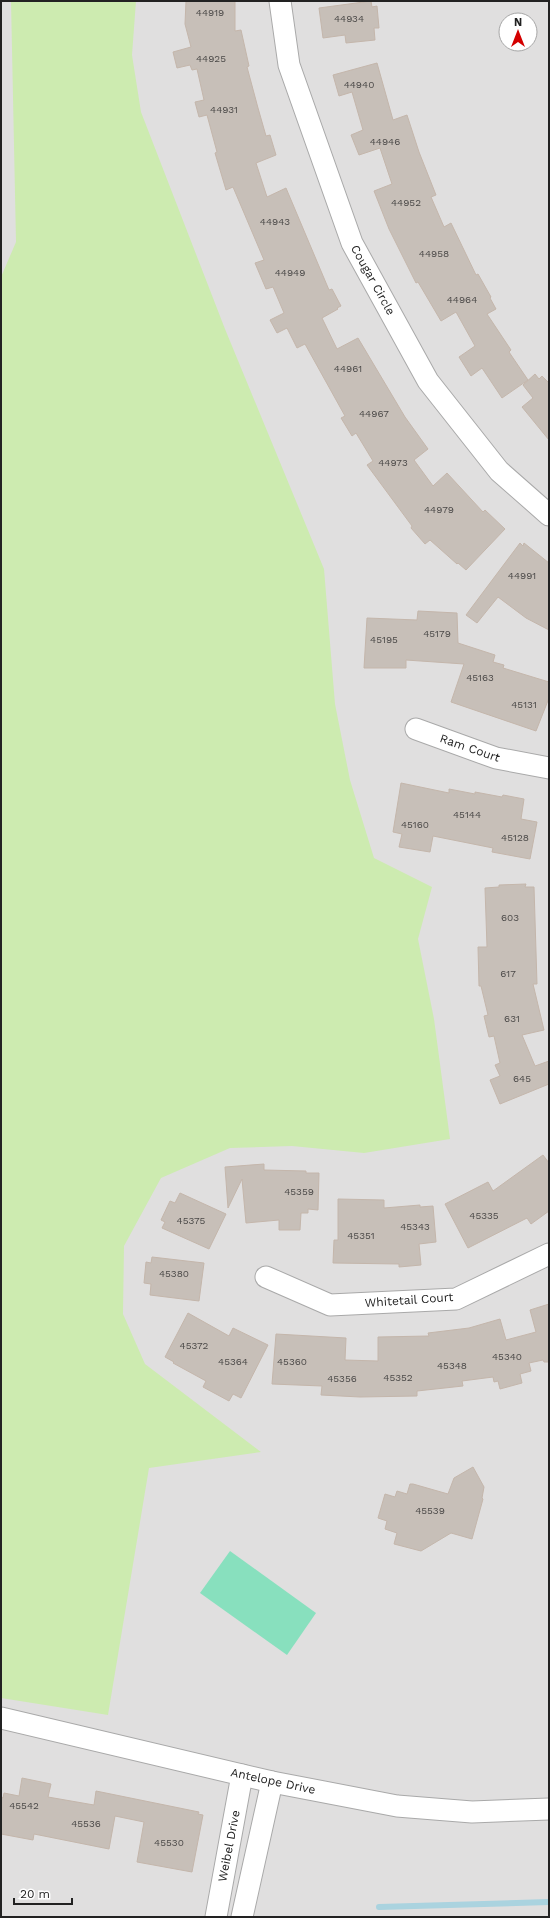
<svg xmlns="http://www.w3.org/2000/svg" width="550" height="1918" font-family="'Work Sans',sans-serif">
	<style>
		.residential { fill: #e0dfdf; fill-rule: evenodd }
		.grass { fill: #cdebb0 }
		.pitch { fill: #88e0be }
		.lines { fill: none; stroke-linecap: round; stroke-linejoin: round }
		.stream { stroke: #aad3df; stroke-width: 6 }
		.building { fill: #c7bfb8; stroke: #c4b6ab }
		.street-casing { stroke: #a9a9a9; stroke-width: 23 }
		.street { stroke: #fff; stroke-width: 21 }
		.labels { text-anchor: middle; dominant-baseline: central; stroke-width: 3.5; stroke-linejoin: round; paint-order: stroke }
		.number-label { font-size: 10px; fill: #4b4948 }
		.street-label { font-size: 12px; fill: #222; stroke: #fff }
	</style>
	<rect width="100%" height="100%" fill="#f2efe9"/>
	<path class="residential" d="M1 1H549V1917H1ZM506 20H530V44H506Z"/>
	<path class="grass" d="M11 1H136L132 55 141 112 225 329 324 569 335 704 350 780 374 858 432 887 418 939 434 1019 450 1139 364 1153 292 1146 230 1148 161 1178 124 1246 123 1314 145 1364 261 1452 149 1468 108 1715 1 1698V277L16 242Z"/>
	<path class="pitch" d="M230 1551 316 1613 287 1655 200 1593Z"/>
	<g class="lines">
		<path class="stream" d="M379 1907 549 1902"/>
	</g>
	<g class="building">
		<path d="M186 1H235V31L241 30 249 66 247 67 258 108 266 136 270 135 276 155 256 163 267 197 286 188 329 290 332 289 341 306 337 308 338 309 322 318 337 349 358 338 405 417 428 449 414 460 433 486 447 473 483 512 485 510 505 529 466 570 458 563 457 564 430 540 425 544 411 528 412 526 367 465 373 461 356 433 352 436 341 418 345 416 305 344 297 348 287 328 277 333 270 320 284 313 273 287 266 289 255 263 264 260 233 187 226 190 215 153 217 152 207 115 199 117 195 102 204 100 197 69 192 70 190 65 177 68 173 52 191 47 185 24Z"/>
		<path d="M371 1 372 7 377 6 379 28H374L375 40 346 43 345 35 323 38 319 8Z"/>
		<path d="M377 63 393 120 407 115 419 152 436 195 431 197 444 227 451 223 476 275 478 274 491 297 490 298 496 309 487 314 511 350 509 352 528 380 502 398 482 368 471 376 459 357 475 346 456 312 441 321 418 282 416 283 389 229 374 191 392 184 380 148 359 155 351 135 363 130 352 92 339 96 333 75Z"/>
		<path d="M535 374 539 379 542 376 549 383V440L522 407 533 398 523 385Z"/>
		<path d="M520 543 523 546 524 543 549 563V630L526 618 498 597 477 623 466 615Z"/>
		<path d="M418 611 457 613 458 643 495 655 493 662 504 665 503 668 549 682V698L536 731 451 702 464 664 406 660V668H364L367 618 417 620Z"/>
		<path d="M401 783 449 793V789L475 794V792L502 797 503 795 524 799 521 819 537 822 530 859 492 852 493 848 433 836 430 852 399 847 402 834 393 832Z"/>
		<path d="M526 884 525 887H534L537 984H533L544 1030 522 1035 535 1066 549 1061V1084L500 1104 490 1080 500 1076 495 1065 500 1063 494 1036 489 1037 484 1016 488 1015 481 986H479L478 947H487L485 888 499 887V885Z"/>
		<path d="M543 1155 549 1163V1211L531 1224 527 1218 468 1248 445 1204 488 1182 493 1191Z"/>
		<path d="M264 1164V1170L306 1171V1173H319L318 1210 308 1209V1213H301L300 1230H279V1220L246 1223 242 1179 228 1208 225 1167Z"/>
		<path d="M180 1193 226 1214 209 1249 162 1228 165 1222 161 1220 170 1201 175 1203Z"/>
		<path d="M338 1199 384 1200V1208L420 1205V1207L433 1206 436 1242 419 1244 421 1265 399 1267V1264L333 1263 334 1240H338Z"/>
		<path d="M152 1257 204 1263 199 1301 150 1295 151 1284 144 1283 146 1262 151 1263Z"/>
		<path d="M549 1304V1362H544L543 1360 529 1363 531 1371 520 1374 522 1383 500 1389 498 1381 494 1382 493 1377 462 1381 463 1386 417 1391V1396L360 1397 321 1395 322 1386 272 1384 276 1334 346 1338 345 1360 378 1361V1337L429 1336 428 1333 469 1328 500 1319 506 1340 536 1332 530 1310Z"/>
		<path d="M188 1313 229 1336 233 1328 268 1345 241 1398 233 1394 229 1401 203 1387 206 1381 173 1363 174 1362 165 1357Z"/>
		<path d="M473 1467 484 1487 482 1498 483 1499 472 1539 451 1533 421 1551 394 1544 397 1533 385 1529 387 1521 378 1518 385 1494 395 1497 397 1491 407 1494 410 1484H413L448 1494 454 1478Z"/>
		<path d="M22 1778 51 1784 48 1797 94 1805 96 1791 199 1812 198 1814 203 1815 192 1872 137 1862 144 1822 115 1816 109 1849 34 1834 33 1840 1 1834V1797L3 1798 4 1793 19 1796Z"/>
	</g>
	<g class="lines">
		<g class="street-casing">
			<g id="street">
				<path d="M280 1 289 65 352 243 428 381 499 471 549 515"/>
				<path d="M416 729 496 758 549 768"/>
				<path d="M266 1277 330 1305 456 1299 549 1254"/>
				<path d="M1 1718 272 1782 397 1806 472 1812 549 1809"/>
				<path d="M216 1917 242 1775"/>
				<path d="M242 1917 272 1782"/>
			</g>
		</g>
		<use href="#street" class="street"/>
	</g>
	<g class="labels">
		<g class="number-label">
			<text x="210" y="12">44919</text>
			<text x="349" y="18">44934</text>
			<text x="211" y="58">44925</text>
			<text x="359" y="84">44940</text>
			<text x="224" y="109">44931</text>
			<text x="385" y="141">44946</text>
			<text x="406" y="202">44952</text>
			<text x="275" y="221">44943</text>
			<text x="434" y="253">44958</text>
			<text x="290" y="272">44949</text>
			<text x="462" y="299">44964</text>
			<text x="348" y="368">44961</text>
			<text x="374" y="413">44967</text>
			<text x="393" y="462">44973</text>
			<text x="439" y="509">44979</text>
			<text x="522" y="575">44991</text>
			<text x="437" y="633">45179</text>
			<text x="384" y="639">45195</text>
			<text x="480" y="677">45163</text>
			<text x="524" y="704">45131</text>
			<text x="467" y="814">45144</text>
			<text x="415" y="824">45160</text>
			<text x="515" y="837">45128</text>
			<text x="510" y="917">603</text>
			<text x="508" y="973">617</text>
			<text x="512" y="1018">631</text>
			<text x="522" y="1078">645</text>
			<text x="299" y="1191">45359</text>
			<text x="484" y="1215">45335</text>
			<text x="191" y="1220">45375</text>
			<text x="415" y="1226">45343</text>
			<text x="361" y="1235">45351</text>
			<text x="174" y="1273">45380</text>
			<text x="194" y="1345">45372</text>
			<text x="507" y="1356">45340</text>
			<text x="233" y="1361">45364</text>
			<text x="292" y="1361">45360</text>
			<text x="452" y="1365">45348</text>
			<text x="398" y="1377">45352</text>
			<text x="342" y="1378">45356</text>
			<text x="430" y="1510">45539</text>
			<text x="24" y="1805">45542</text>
			<text x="86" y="1823">45536</text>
			<text x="169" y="1842">45530</text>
		</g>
		<g class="street-label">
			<text transform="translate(373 280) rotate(61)">Cougar Circle</text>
			<text transform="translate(470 748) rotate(19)">Ram Court</text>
			<text transform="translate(409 1300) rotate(-4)">Whitetail Court</text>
			<text transform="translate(273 1781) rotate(12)">Antelope Drive</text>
			<text transform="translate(229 1846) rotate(-79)">Weibel Drive</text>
		</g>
	</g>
	<rect width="550" height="1918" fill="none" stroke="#222222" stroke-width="4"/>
	<g transform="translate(518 32)"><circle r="19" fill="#ffffff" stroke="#a7a7a7"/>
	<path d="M0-3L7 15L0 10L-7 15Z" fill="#d40000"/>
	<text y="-6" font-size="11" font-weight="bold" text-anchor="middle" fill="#222222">N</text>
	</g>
	<path d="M14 1898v6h58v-6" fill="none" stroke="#222222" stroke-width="2"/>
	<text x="20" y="1898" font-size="12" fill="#222222" stroke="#ffffff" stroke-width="3" paint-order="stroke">20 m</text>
</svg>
